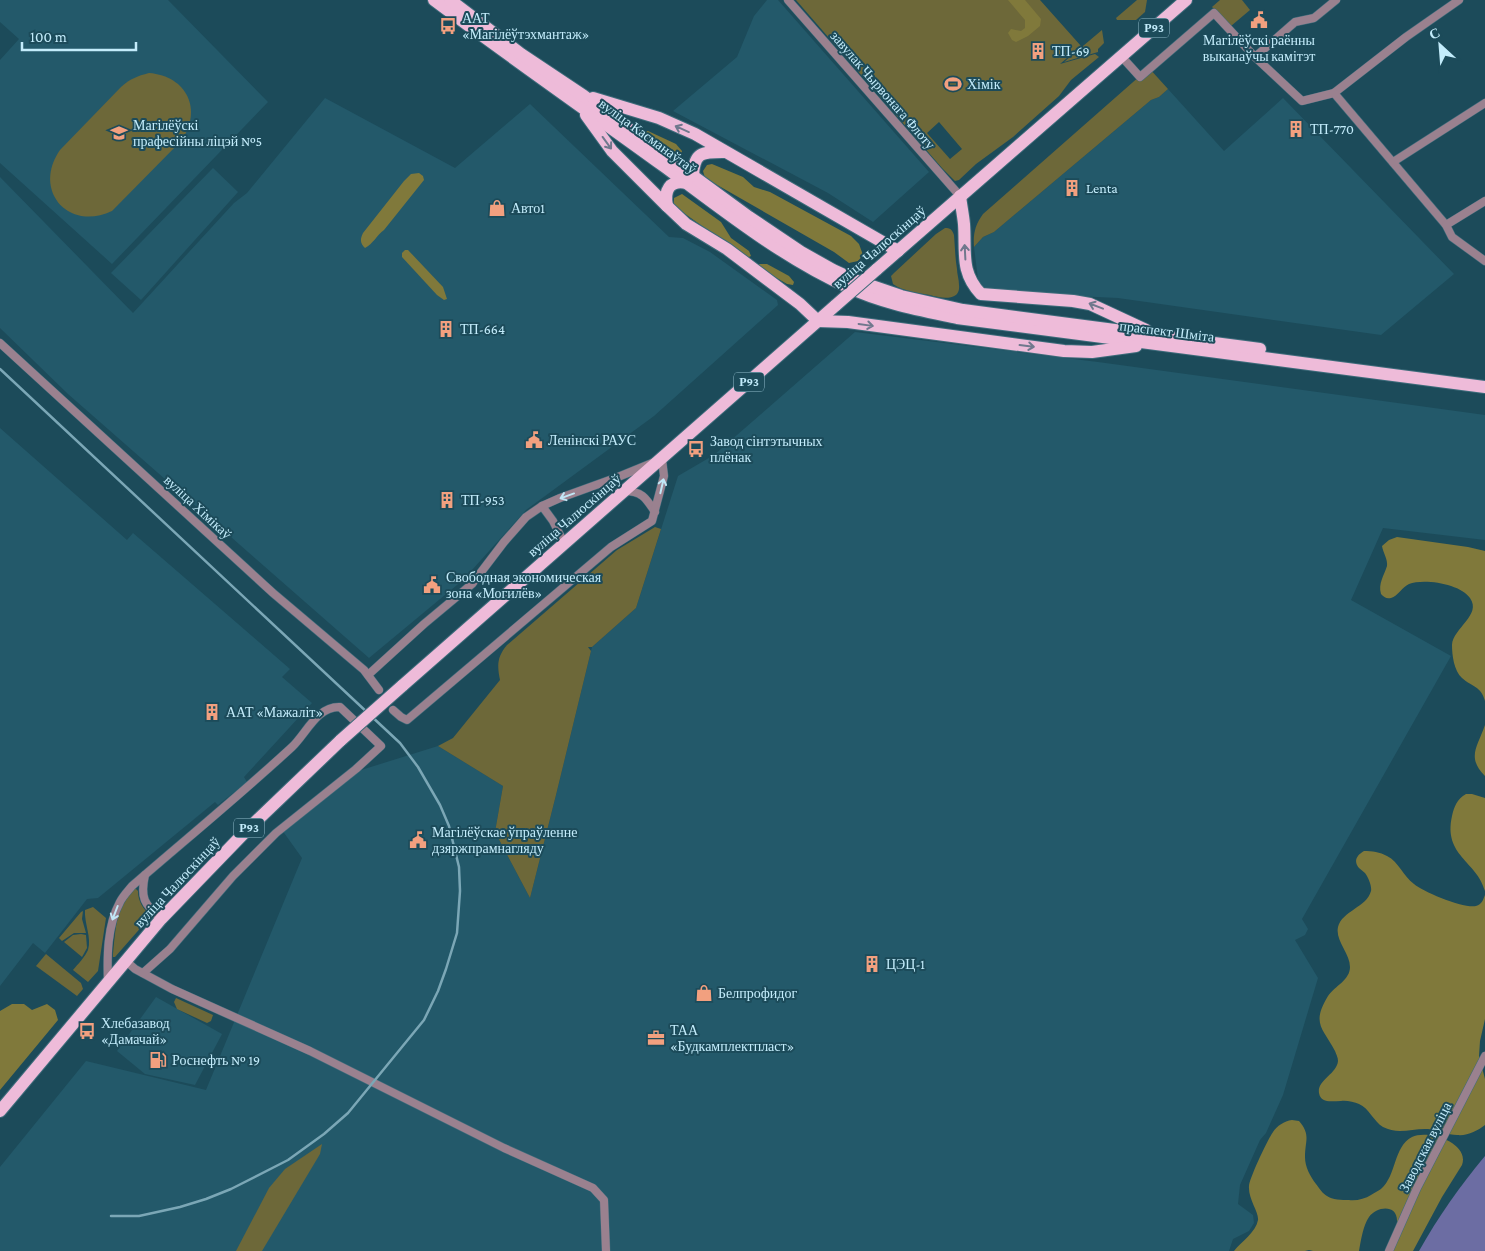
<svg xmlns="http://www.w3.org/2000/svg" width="1485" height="1251" font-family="'Crimson Pro',serif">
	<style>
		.built { fill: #23596a }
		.green { fill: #6d6839; fill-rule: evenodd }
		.forest { fill: #80793b }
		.water { fill: #6c6da3 }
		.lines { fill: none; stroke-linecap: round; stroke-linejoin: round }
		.street-casing { stroke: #3d6b7a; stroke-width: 9 }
		.primary-casing { stroke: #3d6b7a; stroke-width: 14 }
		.street { stroke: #9a818f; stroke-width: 8 }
		.primary { stroke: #eebbd9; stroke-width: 12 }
		.rail { stroke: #7ba7b6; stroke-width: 2.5 }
		.primary-bridge-casing { stroke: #3d6b7a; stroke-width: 14; stroke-linecap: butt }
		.primary-bridge { stroke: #eebbd9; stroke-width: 12 }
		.oneway { stroke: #70788d }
		.oneway2 { stroke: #c1e7f6 }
		.labels { text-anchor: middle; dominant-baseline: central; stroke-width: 4; stroke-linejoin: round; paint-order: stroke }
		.shield { fill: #1c4b5a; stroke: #91bccb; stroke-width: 1 }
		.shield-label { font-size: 12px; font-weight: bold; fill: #c3ecfb }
		.poi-label { font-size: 14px; fill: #c3ecfb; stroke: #1c4b5a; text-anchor: start }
		.street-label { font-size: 14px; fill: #c3ecfb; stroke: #1c4b5a }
	</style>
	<rect width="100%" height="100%" fill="#1c4b5a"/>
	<g class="built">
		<path d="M0 0H168L268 102 112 264 0 163V60L19 39 0 22Z"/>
		<path d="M767 0H778L929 172 873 222 828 193 673 111 737 57 754 16Z"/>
		<path d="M1168 89 1224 151 1283 98 1454 274 1381 335 1118 298 1034 294 984 287 978 279 974 247 983 237 994 232 1151 100 1159 97Z"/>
		<path d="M325 98 455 168 530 104 669 237 683 238 710 252 777 300 778 305 654 416 526 510 463 580 369 658 68 394 0 328V177L133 313 234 203 247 193Z"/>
		<path d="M213 168 238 192 141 300 111 273Z"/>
		<path d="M855 332 1098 362 1485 415V540L1383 528 1351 600 1451 656 1302 919 1308 929 1305 935 1295 940 1318 978 1283 1095 1266 1133 1260 1140 1240 1185 1238 1204 1253 1215 1254 1223 1249 1231 1233 1239 1229 1251H0V1167L86 1061 206 1090 302 858 282 830 358 771 438 746 503 786 495 832 530 898 556 795 592 647 636 608 678 476 714 455Z"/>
		<path d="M0 428 127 540 133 533 290 669 282 677 312 703 244 777 247 782 218 805 215 802 98 898 87 899 45 953 33 943 0 986Z"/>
		<path d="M156 997 222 1034 195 1085 145 1074 117 1051Z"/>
	</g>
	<g class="green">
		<path d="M796 0H1040L1081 46 1060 64 1095 54 1099 57 1071 80 1059 96 1013 137 976 164 959 180 955 181 942 168ZM939 122 962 149 950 159 927 133Z"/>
		<path d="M1137 0H1147L1145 12 1136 20H1117L1116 18Z"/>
		<path d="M1220 0H1242L1250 10 1231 26 1212 7Z"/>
		<path d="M1102 30 1104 43 1098 49V52L1064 62Z"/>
		<path d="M1149 68 1168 89 1159 97 1151 100 994 232 983 237 974 247C973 234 975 225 983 214Z"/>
		<path d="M149 73C187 76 203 110 181 141L112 211C68 232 32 190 60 150L121 87C130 79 137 76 149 73Z"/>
		<path d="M945 228C950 228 952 229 954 235 955 246 955 258 957 269 957 274 959 279 959 285 961 302 940 298 930 295 918 293 903 291 893 284L891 276 894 273 936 234Z"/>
		<path d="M655 527 661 529 636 608 592 647H588L591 651 556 795 530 898 495 832 503 786 438 746 453 738 500 680C497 665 497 657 507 645L617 550Z"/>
		<path d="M134 889H136L138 891C138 901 143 909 151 916L115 957H113V954C116 926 115 912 134 889Z"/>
		<path d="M93 907 106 918 98 971 88 982 73 970C78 964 85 957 88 950 92 938 84 923 85 910Z"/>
		<path d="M83 911 82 919 86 933H74L62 941 59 938 81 912Z"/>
		<path d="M81 934 86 935 87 948 82 957 64 942 73 935Z"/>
		<path d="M46 954 81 983 83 989 77 996 36 966Z"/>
		<path d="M176 998 213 1015 211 1021 207 1023 177 1009 174 1002Z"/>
		<path d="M322 1144 320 1154 262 1251H236L269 1188 285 1169Z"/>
	</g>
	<g class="forest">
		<path d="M1008 0H1025L1041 19 1040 26 1028 36 1016 42 1012 40 1008 33 1011 29 1021 31 1025 28V20Z"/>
		<path d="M648 131 676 144 682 151 681 158 678 160 643 132Z"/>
		<path d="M712 164 743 177 754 187 770 192 851 236 859 244 863 255 858 261 849 263 834 252 705 178 703 171 707 165Z"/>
		<path d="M419 173 423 176 424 180 384 230C377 235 373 244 365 248 360 243 360 239 363 233L404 181 411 174Z"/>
		<path d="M682 194 721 222 731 238 749 251 751 256 747 258 674 206V198Z"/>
		<path d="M405 250H408L443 287 447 299 444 300 437 295 402 257V253Z"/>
		<path d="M759 264H767L789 276 794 282 793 285 787 284 760 268Z"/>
		<path d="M1397 537 1468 547 1485 551V701C1481 686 1472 687 1462 678 1454 671 1452 655 1452 645 1453 628 1482 615 1470 598 1461 584 1424 578 1409 584 1402 587 1398 596 1391 598 1386 599 1384 597 1381 594 1378 583 1384 576 1387 566 1388 559 1383 553 1382 546L1389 540Z"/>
		<path d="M1485 725V776C1466 757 1478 746 1485 725Z"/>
		<path d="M1466 794H1472L1485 798V891C1477 861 1443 856 1452 816 1454 807 1457 799 1466 794Z"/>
		<path d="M1364 851C1372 851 1380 852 1387 856 1399 862 1403 876 1414 884 1423 892 1465 909 1476 906 1482 904 1483 900 1485 895V1019L1480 1041 1479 1056 1485 1079V1125C1477 1131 1468 1136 1457 1135 1448 1135 1438 1130 1428 1129 1413 1128 1398 1135 1383 1127 1374 1122 1369 1108 1359 1104 1354 1102 1346 1100 1341 1101 1332 1101 1321 1104 1319 1093 1317 1080 1337 1074 1338 1061 1338 1057 1336 1054 1335 1051 1323 1028 1311 1024 1328 996 1335 986 1350 980 1350 967 1350 953 1335 941 1338 927 1342 911 1367 907 1371 891 1372 886 1368 877 1365 873 1363 871 1361 870 1359 868 1353 861 1357 855 1364 851Z"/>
		<path d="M12 1004H24L32 1010 47 1004 55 1010 58 1020 0 1090V1011Z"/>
		<path d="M1292 1120 1299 1121C1311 1135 1305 1140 1305 1157 1305 1167 1310 1176 1316 1184 1319 1188 1323 1194 1327 1196 1332 1200 1342 1200 1349 1200 1356 1201 1365 1199 1371 1195 1374 1193 1378 1191 1381 1189 1397 1175 1393 1147 1412 1137 1428 1129 1470 1143 1462 1165L1442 1197 1413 1251H1386C1389 1242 1397 1231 1397 1222 1398 1204 1377 1206 1369 1217 1363 1226 1361 1240 1359 1251H1313L1309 1250 1305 1251H1234C1241 1242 1256 1232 1258 1220 1259 1212 1248 1199 1249 1186 1249 1179 1268 1139 1273 1132 1277 1126 1284 1121 1292 1120Z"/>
	</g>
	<path class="water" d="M1485 1156V1251H1419C1438 1217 1460 1186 1485 1156Z"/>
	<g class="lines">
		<g class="street-casing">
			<g id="street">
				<path d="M788 0 960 196"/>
				<path d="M1121 56 1140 77 1214 13 1255 57 1302 101 1334 93 1406 37 1459 0"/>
				<path d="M1255 57 1295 22 1314 18 1336 0"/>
				<path d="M1334 93 1446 225 1452 237 1485 261"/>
				<path d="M1393 162 1485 103"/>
				<path d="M1446 225 1485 201"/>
				<path d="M0 343 273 593 364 670 379 690"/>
				<path d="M624 491C642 491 646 498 655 512"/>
				<path d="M542 506 553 521 564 543"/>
				<path d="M368 675 424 624 472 584 504 542 526 517 542 506 560 498 618 477 662 459 664 476 652 521 611 547 407 720 401 717 393 710"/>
				<path d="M145 875C140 898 144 904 161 919"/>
				<path d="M126 961 135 969 172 989 310 1051 504 1148 593 1188 604 1200 606 1251"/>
				<path d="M108 983C107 956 107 926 120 902 123 896 128 891 132 886 185 840 240 795 292 747 306 734 317 706 340 707L381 746 356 769 276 833 233 876 170 949 143 973"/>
				<path d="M1389 1251 1417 1188 1485 1056"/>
			</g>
		</g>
		<g class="primary-casing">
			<g id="primary">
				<path d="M434 0C510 57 588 111 665 167 722 209 783 258 848 287 882 303 920 310 957 318L1485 387"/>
				<path d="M450 0 521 54 584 96 749 217 801 252 833 270 857 281 901 296 963 310 1260 349"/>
				<path d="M593 98 659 118 695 134 898 251"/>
				<path d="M586 115 612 151 667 206 686 224 727 249 800 304 818 321 848 322 1064 351 1092 352 1136 346"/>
				<path d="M693 176C694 151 703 152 725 152"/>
				<path d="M960 196C961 205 963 214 964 224 966 252 960 272 981 294L1073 301 1090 304 1146 330"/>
				<path d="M667 206C664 191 669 179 687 183"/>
				<path d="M876 270 1186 0"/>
				<path d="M402 686 836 305"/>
				<path d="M0 1111 161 919 247 830 341 740"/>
			</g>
		</g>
		<use href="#street" class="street"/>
		<use href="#primary" class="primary"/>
		<path class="rail" d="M0 369 400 743 418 767 440 805 449 826 459 867 460 891 457 933 446 969 438 991 424 1020 348 1113 324 1134 288 1160 231 1189 206 1199 180 1207 139 1216H111"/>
		<g class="primary-bridge-casing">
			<g id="primary-bridge">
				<path d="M836 305 876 270"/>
				<path d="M341 740 402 686"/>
			</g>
		</g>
		<use href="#primary-bridge" class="primary-bridge"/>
	</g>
	<defs><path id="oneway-shaft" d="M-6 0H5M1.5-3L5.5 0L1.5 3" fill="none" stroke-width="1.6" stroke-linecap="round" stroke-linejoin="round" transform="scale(1.25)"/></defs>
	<g class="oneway">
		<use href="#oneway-shaft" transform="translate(682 129) rotate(-156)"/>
		<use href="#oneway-shaft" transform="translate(607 143) rotate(54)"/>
		<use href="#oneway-shaft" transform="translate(965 252) rotate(-93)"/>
		<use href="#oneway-shaft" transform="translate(1096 306) rotate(-159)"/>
		<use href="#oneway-shaft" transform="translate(866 325) rotate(8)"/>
		<use href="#oneway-shaft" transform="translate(1027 346) rotate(7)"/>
	</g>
	<g class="oneway2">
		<use href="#oneway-shaft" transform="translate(662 486) rotate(-77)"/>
		<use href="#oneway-shaft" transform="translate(567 496) rotate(160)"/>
		<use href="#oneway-shaft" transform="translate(115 913) rotate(111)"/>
	</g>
	<defs>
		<g id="civic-bare" transform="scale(1.35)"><path d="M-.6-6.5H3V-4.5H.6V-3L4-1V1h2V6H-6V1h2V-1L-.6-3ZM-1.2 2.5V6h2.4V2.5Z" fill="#f2a07f" stroke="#1c4b5a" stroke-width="2.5" paint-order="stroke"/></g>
		<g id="bus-bare" transform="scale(1.35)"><path d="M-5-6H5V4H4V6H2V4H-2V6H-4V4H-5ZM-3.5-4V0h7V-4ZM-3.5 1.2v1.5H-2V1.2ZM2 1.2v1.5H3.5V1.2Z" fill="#f2a07f" stroke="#1c4b5a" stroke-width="2.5" paint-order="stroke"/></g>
		<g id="building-bare" transform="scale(1.35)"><path d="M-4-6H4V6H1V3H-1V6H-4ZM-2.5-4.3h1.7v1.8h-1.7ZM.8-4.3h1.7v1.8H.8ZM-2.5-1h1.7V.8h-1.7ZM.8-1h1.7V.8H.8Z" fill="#f2a07f" stroke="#1c4b5a" stroke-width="2.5" paint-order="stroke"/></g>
		<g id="stadium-bare" transform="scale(1.35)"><path d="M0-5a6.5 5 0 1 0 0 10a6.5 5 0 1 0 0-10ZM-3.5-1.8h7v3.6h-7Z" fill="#f2a07f" stroke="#1c4b5a" stroke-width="2.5" paint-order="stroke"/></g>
		<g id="university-bare" transform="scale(1.35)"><path d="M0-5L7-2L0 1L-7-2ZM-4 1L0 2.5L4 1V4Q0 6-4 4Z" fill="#f2a07f" stroke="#1c4b5a" stroke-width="2.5" paint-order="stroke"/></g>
		<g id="shop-bare" transform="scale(1.35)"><path d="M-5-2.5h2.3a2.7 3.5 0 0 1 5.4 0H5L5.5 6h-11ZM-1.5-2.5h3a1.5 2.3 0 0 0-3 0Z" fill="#f2a07f" stroke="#1c4b5a" stroke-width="2.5" paint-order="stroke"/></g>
		<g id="office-bare" transform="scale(1.35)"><path d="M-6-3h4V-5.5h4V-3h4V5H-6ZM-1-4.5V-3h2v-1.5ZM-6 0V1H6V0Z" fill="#f2a07f" stroke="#1c4b5a" stroke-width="2.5" paint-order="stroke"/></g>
		<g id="fuel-bare" transform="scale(1.35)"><path d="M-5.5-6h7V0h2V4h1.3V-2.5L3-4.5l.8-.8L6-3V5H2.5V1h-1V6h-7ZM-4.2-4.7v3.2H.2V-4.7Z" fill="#f2a07f" stroke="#1c4b5a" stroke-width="2.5" paint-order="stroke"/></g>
	</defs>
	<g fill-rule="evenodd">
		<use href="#civic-bare" x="1259" y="20"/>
		<use href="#bus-bare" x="448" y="26"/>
		<use href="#building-bare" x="1038" y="51"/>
		<use href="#stadium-bare" x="953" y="84"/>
		<use href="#building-bare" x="1296" y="129"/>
		<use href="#university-bare" x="119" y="133"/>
		<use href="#building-bare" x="1072" y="188"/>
		<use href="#shop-bare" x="497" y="208"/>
		<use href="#building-bare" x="446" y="329"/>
		<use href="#civic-bare" x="534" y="440"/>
		<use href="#bus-bare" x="696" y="449"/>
		<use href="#building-bare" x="447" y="500"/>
		<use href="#civic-bare" x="432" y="585"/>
		<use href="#building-bare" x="212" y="712"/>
		<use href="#civic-bare" x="418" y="840"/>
		<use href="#building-bare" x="872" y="964"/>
		<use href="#shop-bare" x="704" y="993"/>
		<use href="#bus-bare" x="87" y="1031"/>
		<use href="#office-bare" x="656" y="1038"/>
		<use href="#fuel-bare" x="158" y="1060"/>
	</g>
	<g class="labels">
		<g class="shield">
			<rect x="1139" y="18.5" width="30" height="19" rx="4"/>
			<rect x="734" y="372.5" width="30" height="19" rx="4"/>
			<rect x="234" y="818.5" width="30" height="19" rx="4"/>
		</g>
		<g class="shield-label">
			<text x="1154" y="28">Р93</text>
			<text x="749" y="382">Р93</text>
			<text x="249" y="828">Р93</text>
		</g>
		<g class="poi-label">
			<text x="462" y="18">ААТ<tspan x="462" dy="16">«Магілёўтэхмантаж»</tspan></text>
			<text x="1259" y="40" text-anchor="middle">Магілёўскі раённы<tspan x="1259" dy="16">выканаўчы камітэт</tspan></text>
			<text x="1052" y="51">ТП-69</text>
			<text x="967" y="84">Хімік</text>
			<text x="133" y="125">Магілёўскі<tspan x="133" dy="16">прафесійны ліцэй №5</tspan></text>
			<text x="1310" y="129">ТП-770</text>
			<text x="1086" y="188">Lenta</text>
			<text x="511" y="208">Авто1</text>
			<text x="460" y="329">ТП-664</text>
			<text x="548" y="440">Ленінскі РАУС</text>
			<text x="710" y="441">Завод сінтэтычных<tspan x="710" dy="16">плёнак</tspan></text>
			<text x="461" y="500">ТП-953</text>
			<text x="446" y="577">Свободная экономическая<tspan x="446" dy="16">зона «Могилёв»</tspan></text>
			<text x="226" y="712">ААТ «Мажаліт»</text>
			<text x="432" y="832">Магілёўскае ўпраўленне<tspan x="432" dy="16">дзяржпрамнагляду</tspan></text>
			<text x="886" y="964">ЦЭЦ-1</text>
			<text x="718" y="993">Белпрофидог</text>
			<text x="101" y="1023">Хлебазавод<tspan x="101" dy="16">«Дамачай»</tspan></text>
			<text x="670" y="1030">ТАА<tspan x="670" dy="16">«Будкамплектпласт»</tspan></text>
			<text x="172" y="1060">Роснефть № 19</text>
		</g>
		<g class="street-label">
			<text transform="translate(883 90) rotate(49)">завулак Чырвонага Флоту</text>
			<text transform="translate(648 136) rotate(36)">вуліца Касманаўтаў</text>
			<text transform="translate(879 247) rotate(-41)">вуліца Чалюскінцаў</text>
			<text transform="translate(1167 331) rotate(7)">праспект Шміта</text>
			<text transform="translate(198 507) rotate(43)">вуліца Хімікаў</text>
			<text transform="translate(574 515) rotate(-41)">вуліца Чалюскінцаў</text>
			<text transform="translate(177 882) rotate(-47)">вуліца Чалюскінцаў</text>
			<text transform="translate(1425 1147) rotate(-63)">Заводская вуліца</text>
		</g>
	</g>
	<g transform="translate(1440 45) rotate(334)" stroke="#1c4b5a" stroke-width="4" paint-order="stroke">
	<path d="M0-4L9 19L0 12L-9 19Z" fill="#c3ecfb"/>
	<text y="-8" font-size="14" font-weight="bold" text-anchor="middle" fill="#c3ecfb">С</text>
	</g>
	<path d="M22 42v8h114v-8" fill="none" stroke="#c3ecfb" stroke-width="2.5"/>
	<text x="30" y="42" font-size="15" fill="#c3ecfb" stroke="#1c4b5a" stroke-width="4" paint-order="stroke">100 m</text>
</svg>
